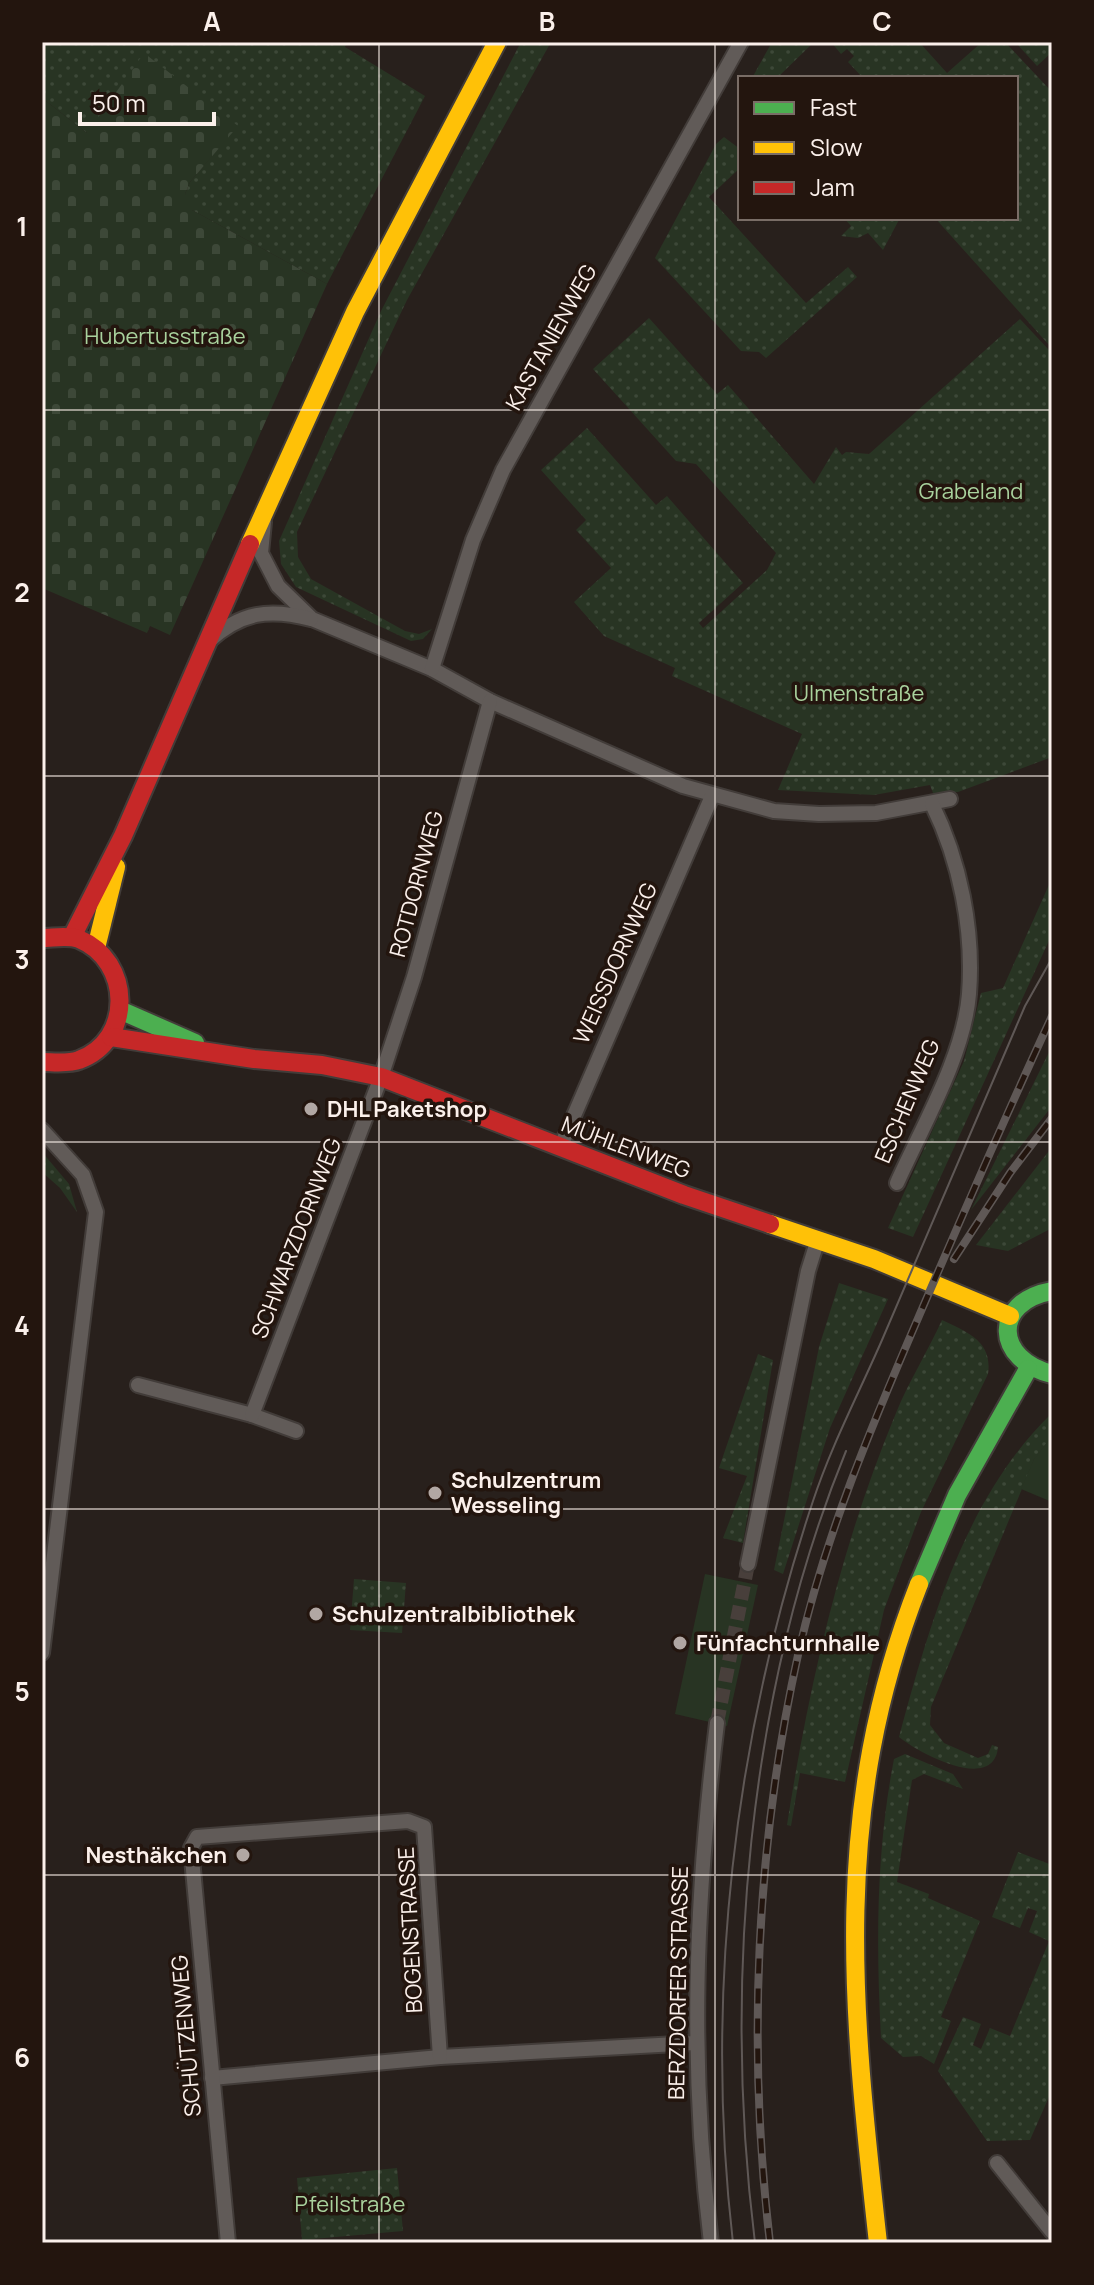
<svg xmlns="http://www.w3.org/2000/svg" width="1094" height="2285" font-family="Manrope,sans-serif">
	<style>
		.green { fill: url(#green-dots) }
		.cemetery { fill: url(#cemetery-stones) }
		.pitch { fill: #283423 }
		.lines { fill: none; stroke-linecap: round; stroke-linejoin: round }
		.street-tunnel { stroke: #483f3b; stroke-width: 14; stroke-dasharray: 14 7; stroke-linecap: butt }
		.street-casing { stroke: #423c39; stroke-width: 18 }
		.fast-casing { stroke: #423c39; stroke-width: 22 }
		.slow-casing { stroke: #423c39; stroke-width: 22 }
		.jam-casing { stroke: #423c39; stroke-width: 22 }
		.street { stroke: #615b58; stroke-width: 14 }
		.fast { stroke: #4caf50; stroke-width: 18 }
		.slow { stroke: #ffc107; stroke-width: 18 }
		.jam { stroke: #c62828; stroke-width: 18 }
		.tram { stroke: #5f5856; stroke-width: 2 }
		.rail-casing { stroke: #5f5856; stroke-width: 8 }
		.rail { stroke: #23150e; stroke-width: 5; stroke-dasharray: 15; stroke-linecap: butt }
		.grid { fill: none; stroke: #fbf0eb; stroke-width: 2; stroke-opacity: 0.55 }
		.poi-dot { fill: #b1a7a3; stroke: #23150e; stroke-width: 3 }
		.labels { text-anchor: middle; dominant-baseline: central; stroke-width: 7; stroke-linejoin: round; paint-order: stroke }
		.park-label { font-size: 22px; fill: #a9d29d; stroke: #23150e }
		.street-label { font-size: 22px; fill: #fbf0eb; stroke: #23150e }
		.poi-label { font-size: 22px; font-weight: bold; fill: #fbf0eb; stroke: #23150e; text-anchor: start }
		.neatline { fill: none; stroke: #fbf0eb; stroke-width: 3 }
		.grid-label { font-size: 26px; text-anchor: middle; font-weight: bold; fill: #fbf0eb }
	</style>
	<defs>
		<pattern id="green-dots" width="8" height="8" patternUnits="userSpaceOnUse" patternTransform="scale(2)"><rect width="8" height="8" fill="#283423"/><path d="M2 2h.1M6 6h.1" fill="none" stroke="#3d4838" stroke-width="1.8" stroke-linecap="round"/></pattern>
		<pattern id="cemetery-stones" width="16" height="16" patternUnits="userSpaceOnUse" patternTransform="scale(2)"><rect width="16" height="16" fill="#283423"/><path d="M2 7V4a2 2 0 0 1 4 0v3zM10 15v-3a2 2 0 0 1 4 0v3z" fill="#3d4838"/></pattern>
	</defs>
	<rect width="100%" height="100%" fill="#28201c"/>
	<g class="green">
		<path d="M42 42H347L345 47 425 96 327 284 192 210 185 194 190 182 237 126 87 133 42 98Z"/>
		<path d="M521 42H551L407 300 297 532 298 557 311 579 405 631 419 634 432 629 423 639 411 641 296 587 281 564 279 541 381 311Z"/>
		<path d="M772 42H814L777 78H752Z"/>
		<path d="M831 42H919L947 73 982 42H1005L1052 92 1049 345 935 218H1016V78H863L848 62 854 56 847 49 841 54Z"/>
		<path d="M1015 42H1052V52L1037 66Z"/>
		<path d="M724 137 740 149V168L709 197 806 303 848 267 857 277 766 358 759 352 741 351 655 258 716 144Z"/>
		<path d="M844 218H900L883 250 868 233 858 238 841 236 851 226Z"/>
		<path d="M649 318 717 394 728 385 814 484 836 447 842 455 846 452 869 454 1020 319 1049 350 1052 348V757L958 792 933 793 930 785 874 795 778 790 802 734 672 676 675 668 604 636 574 602 611 568 576 530 586 520 541 470 587 428 656 505 667 496 743 583 699 623 703 628 767 570 776 553 696 464 676 461 593 369Z"/>
		<path d="M1052 878V934L913 1237 888 1228 964 1061 981 993 1003 988Z"/>
		<path d="M1052 1046V1106L971 1210Z"/>
		<path d="M1052 1147V1228L1008 1251 976 1245Z"/>
		<path d="M42 1152 69 1184 77 1212 60 1188 42 1172Z"/>
		<path d="M839 1283 888 1299 830 1428 783 1574 774 1570 819 1347Z"/>
		<path d="M942 1320C967 1332 993 1341 988 1374L921 1512 884 1610 845 1782 800 1773 791 1826 787 1825C809 1684 841 1545 896 1413 909 1381 928 1351 942 1320Z"/>
		<path d="M758 1354 773 1360 743 1543 723 1538 747 1476 719 1468Z"/>
		<path d="M1052 1413V1436L1034 1460 931 1707 930 1725 944 1743 978 1758 988 1754 992 1745 998 1747C994 1793 920 1754 899 1737 930 1623 965 1497 1052 1413Z"/>
		<path d="M354 1579 406 1583 402 1633 350 1630Z"/>
		<path d="M905 1754 953 1774 963 1789 924 1774 912 1780 897 1882 929 1894 928 1898 980 1921 941 2017 951 2021 934 2064 921 2056 903 2057 881 2038C876 1944 876 1851 894 1759Z"/>
		<path d="M1018 1852 1052 1865V2090L1030 2140 987 2141 938 2071 963 2017 981 2024 973 2045 981 2049 990 2028 1010 2036 1049 1941 1029 1932 1037 1911 1028 1908 1020 1928 992 1917Z"/>
		<path d="M397 2168 403 2231 302 2240 297 2178Z"/>
	</g>
	<path class="cemetery" d="M144 53 238 126 190 182 185 194 194 203 192 210 327 284 170 635 150 626 147 633 42 588V98L87 133Z"/>
	<g class="pitch">
		<path d="M1052 1436V1502L1021 1489 1034 1459Z"/>
		<path d="M705 1574 758 1585 727 1726 675 1714Z"/>
	</g>
	<g class="lines">
		<path class="street-tunnel" d="M717 1723 748 1564"/>
		<g class="street-casing">
			<g id="street">
				<path d="M264 522 261 553 278 586 312 619 432 669 490 701 683 786 774 811 819 814 876 813 950 799"/>
				<path d="M209 641C241 612 269 608 311 619"/>
				<path d="M432 669 473 540 503 470 741 42"/>
				<path d="M42 1130 83 1175 96 1212 42 1653"/>
				<path d="M560 1148 712 796"/>
				<path d="M897 1183C922 1127 964 1056 969 994 974 930 960 861 932 804"/>
				<path d="M138 1385 252 1415 296 1431"/>
				<path d="M252 1415 381 1077 414 977 490 701"/>
				<path d="M748 1564 808 1271 818 1239"/>
				<path d="M212 2078 440 2057 695 2043"/>
				<path d="M997 2163 1052 2232"/>
				<path d="M228 2243 191 1848 197 1837 408 1821 424 1827 440 2057"/>
				<path d="M711 2243C689 2064 695 1902 717 1723"/>
			</g>
		</g>
		<g class="fast-casing">
			<g id="fast">
				<path d="M122 1011 195 1043"/>
				<path d="M1052 1291C991 1302 995 1360 1052 1374"/>
				<path d="M919 1584 957 1495 1028 1369"/>
			</g>
		</g>
		<g class="slow-casing">
			<g id="slow">
				<path d="M250 544 355 312 497 42"/>
				<path d="M96 948 116 867"/>
				<path d="M770 1224 874 1259 1010 1316"/>
				<path d="M878 2243C852 2009 830 1810 919 1584"/>
			</g>
		</g>
		<g class="jam-casing">
			<g id="jam">
				<path d="M72 937 123 836 250 544"/>
				<path d="M42 938C53 938 69 935 79 939 132 961 134 1040 79 1060 69 1064 53 1062 42 1062"/>
				<path d="M111 1037 254 1059 322 1065 381 1077 684 1195 770 1224"/>
			</g>
		</g>
		<use href="#street" class="street"/>
		<use href="#fast" class="fast"/>
		<use href="#slow" class="slow"/>
		<use href="#jam" class="jam"/>
		<g class="tram">
			<path d="M733 2243C704 1994 734 1738 813 1501 831 1446 859 1393 882 1340 930 1228 978 1117 1025 1006L1052 958"/>
			<path d="M755 2243C723 1985 747 1693 846 1451"/>
		</g>
		<g class="rail-casing">
			<g id="rail">
				<path d="M954 1259 1010 1173 1052 1118"/>
				<path d="M770 2243C747 2049 756 1845 798 1655 824 1538 872 1425 919 1316 962 1216 1006 1115 1052 1016"/>
			</g>
		</g>
		<use href="#rail" class="rail"/>
	</g>
	<path class="grid" d="M379 42V2243M715 42V2243M42 410H1052M42 776H1052M42 1142H1052M42 1509H1052M42 1875H1052"/>
	<g class="poi-dot">
		<circle cx="311" cy="1109" r="8"/>
		<circle cx="435" cy="1493" r="8"/>
		<circle cx="316" cy="1614" r="8"/>
		<circle cx="680" cy="1643" r="8"/>
		<circle cx="243" cy="1855" r="8"/>
	</g>
	<g class="labels">
		<g class="park-label">
			<text x="165" y="336">Hubertusstraße</text>
			<text x="971" y="491">Grabeland</text>
			<text x="859" y="693">Ulmenstraße</text>
			<text x="350" y="2204">Pfeilstraße</text>
		</g>
		<g class="street-label">
			<text transform="translate(551 337) rotate(-61)">KASTANIENWEG</text>
			<text transform="translate(416 884) rotate(-75)">ROTDORNWEG</text>
			<text transform="translate(615 963) rotate(-66)">WEISSDORNWEG</text>
			<text transform="translate(907 1101) rotate(-67)">ESCHENWEG</text>
			<text transform="translate(626 1147) rotate(21)">MÜHLENWEG</text>
			<text transform="translate(296 1238) rotate(-69)">SCHWARZDORNWEG</text>
			<text transform="translate(410 1930) rotate(-93)">BOGENSTRASSE</text>
			<text transform="translate(678 1983) rotate(-89)">BERZDORFER STRASSE</text>
			<text transform="translate(186 2036) rotate(-95)">SCHÜTZENWEG</text>
		</g>
		<g class="poi-label">
			<text x="327" y="1109">DHL Paketshop</text>
			<text x="451" y="1480">Schulzentrum<tspan x="451" dy="25">Wesseling</tspan></text>
			<text x="332" y="1614">Schulzentralbibliothek</text>
			<text x="696" y="1643">Fünfachturnhalle</text>
			<text x="227" y="1855" text-anchor="end">Nesthäkchen</text>
		</g>
	</g>
	<rect width="1094" height="2285" fill="none" stroke="#23150e" stroke-width="88"/>
	<rect x="738" y="76" width="280" height="144" fill="#23150e" stroke="#796d66" stroke-width="2"/>
	<rect x="754" y="102" width="40" height="12" fill="#4caf50" stroke="#796d66" stroke-width="2"/>
	<text x="810" y="116" font-size="24" fill="#fbf0eb">Fast</text>
	<rect x="754" y="142" width="40" height="12" fill="#ffc107" stroke="#796d66" stroke-width="2"/>
	<text x="810" y="156" font-size="24" fill="#fbf0eb">Slow</text>
	<rect x="754" y="182" width="40" height="12" fill="#c62828" stroke="#796d66" stroke-width="2"/>
	<text x="810" y="196" font-size="24" fill="#fbf0eb">Jam</text>
	<path d="M80 112v12h134v-12" fill="none" stroke="#fbf0eb" stroke-width="4"/>
	<text x="92" y="112" font-size="24" fill="#fbf0eb" stroke="#23150e" stroke-width="6" paint-order="stroke">50 m</text>
	<rect x="44" y="44" width="1006" height="2197" class="neatline"/>
	<g class="grid-label">
		<text x="212" y="31">A</text>
		<text x="547" y="31">B</text>
		<text x="882" y="31">C</text>
		<text x="22" y="236">1</text>
		<text x="22" y="602">2</text>
		<text x="22" y="969">3</text>
		<text x="22" y="1335">4</text>
		<text x="22" y="1701">5</text>
		<text x="22" y="2067">6</text>
	</g>
</svg>
